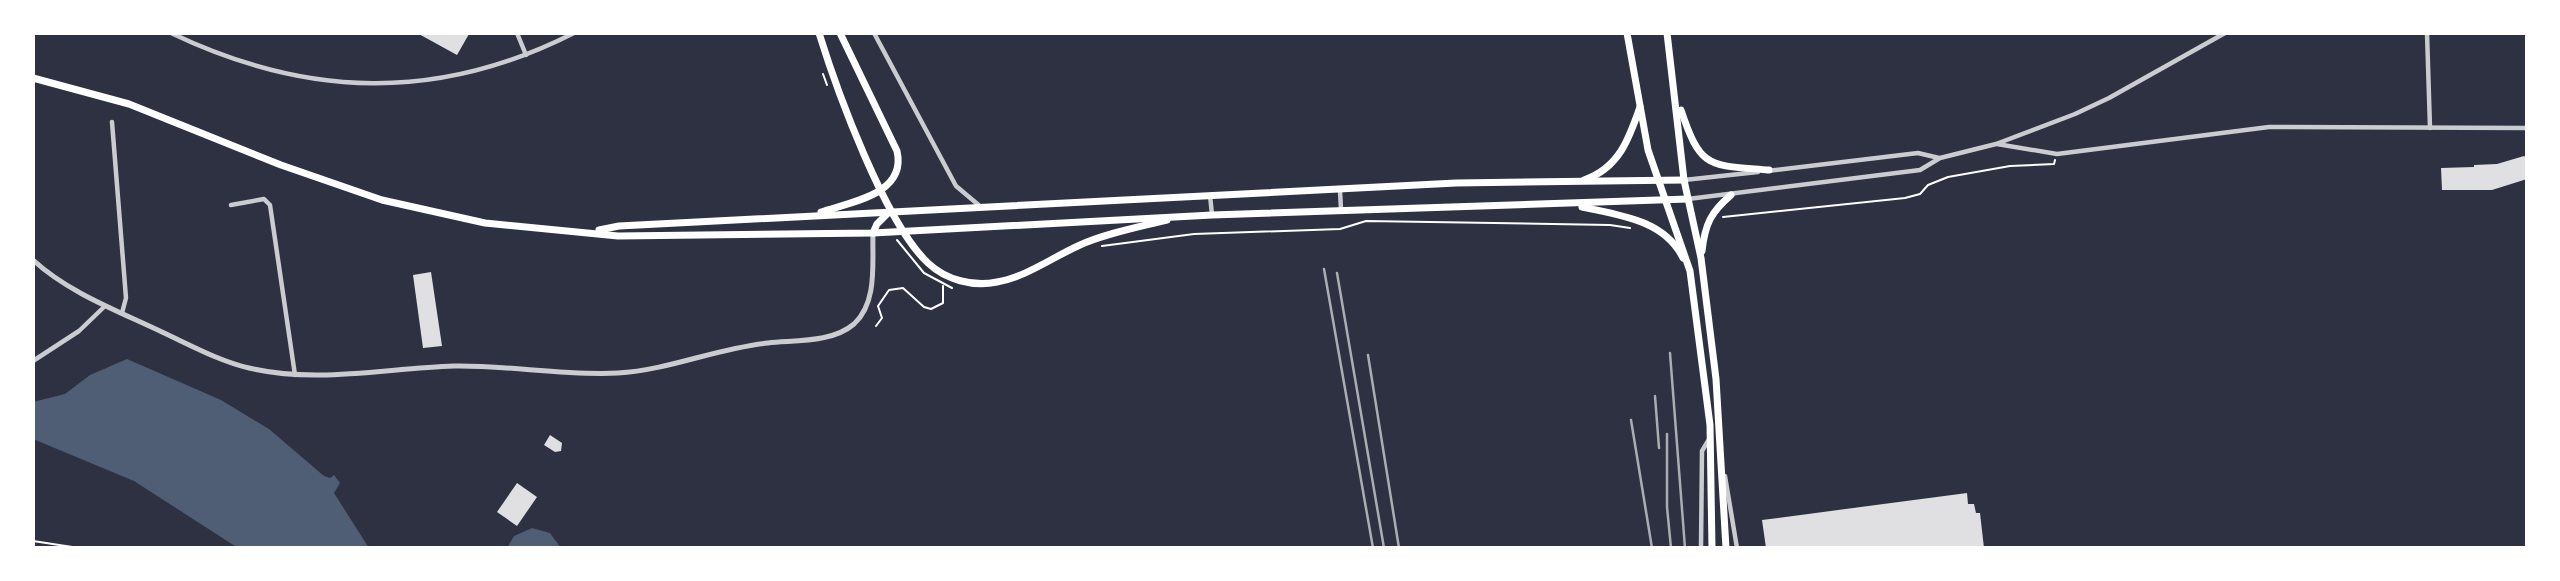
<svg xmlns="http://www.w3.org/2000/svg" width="2560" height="581" font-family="'Golos Text',sans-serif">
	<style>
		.water { fill: #4f5d75 }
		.building { fill: #e0e0e3 }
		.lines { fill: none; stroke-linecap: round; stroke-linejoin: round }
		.path { stroke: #fff; stroke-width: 2 }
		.minor { stroke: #caccd0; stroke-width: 4.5 }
		.tertiary { stroke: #caccd0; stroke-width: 5 }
		.primary { stroke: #fff; stroke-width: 7 }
		.rail { stroke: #abadb3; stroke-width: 2.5 }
	</style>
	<rect width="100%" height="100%" fill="#2d3142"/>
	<g class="water">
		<path d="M127 359 221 400 269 429 324 476 330 478 334 475 340 483 334 493 369 548H238L134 481 33 439V402L65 394 90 375Z"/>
		<path d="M532 528 550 533 561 548H507L514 536Z"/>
	</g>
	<g class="building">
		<path d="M417 33H466L469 34 457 55Z"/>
		<path d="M2524 156 2527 158V179L2492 190H2442L2441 168 2474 167V165L2497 164Z"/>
		<path d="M431 272 442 346 423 348 413 275Z"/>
		<path d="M550 435 562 443 561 451 555 452 544 445Z"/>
		<path d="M517 483 537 497 517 526 497 512Z"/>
		<path d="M1967 493 1968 504H1974L1976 513H1980L1984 548H1766L1762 520Z"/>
	</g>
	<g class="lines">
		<g class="path">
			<path d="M823 74 827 85"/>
			<path d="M1723 217 1905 198 1920 194 1928 185 1948 177 2010 166 2054 164 2055 160"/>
			<path d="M897 240 924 273 952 288"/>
			<path d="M1102 246 1194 234 1340 229 1366 221 1610 225 1630 228"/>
			<path d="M876 326 882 318 878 306 889 290 903 288 924 307 931 309 943 303V286"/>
			<path d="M33 541 79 548"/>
		</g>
		<g class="minor">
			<path d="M171 33C307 98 438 102 574 33"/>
			<path d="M517 33 526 55"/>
			<path d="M874 33 956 186 981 207"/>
			<path d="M2427 33 2430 128"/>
			<path d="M112 122 126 298 122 313"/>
			<path d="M1997 144 2057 154 2269 127 2527 128"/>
			<path d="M1767 171 1918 153 1939 158"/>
			<path d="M1684 180 1758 172"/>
			<path d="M1340 190 1341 210"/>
			<path d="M1210 195 1212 215"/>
			<path d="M1688 199 1920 170 1940 158 1996 144 2075 114 2109 98 2225 33"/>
			<path d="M231 205 264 199 270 205 295 375"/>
			<path d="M33 361 79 331 105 306"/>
			<path d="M1725 476 1737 548"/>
			<path d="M1701 548 1702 451 1708 441"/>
		</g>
		<path class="tertiary" d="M33 260C69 293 118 311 162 332 190 345 219 361 249 368 317 384 386 368 454 366 509 365 563 376 618 373 669 370 717 348 768 343 795 340 832 343 854 324 878 302 872 262 873 233"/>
		<g class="primary">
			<path d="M819 33C837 91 885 223 928 263 946 280 973 287 997 282 1026 277 1053 257 1080 245 1107 233 1139 227 1167 220"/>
			<path d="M1627 33 1648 150 1690 271 1710 425 1712 548"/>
			<path d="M1667 33 1684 180 1701 258 1716 379 1726 548"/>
			<path d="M33 78 129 104 281 165 382 200 485 223 618 236 873 233 1212 215 1688 199"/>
			<path d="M1681 110C1701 170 1709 165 1769 170"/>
			<path d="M1584 180C1619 168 1629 139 1640 107"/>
			<path d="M1582 207C1619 215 1665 220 1683 258"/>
			<path d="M821 212C851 202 907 194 897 151L840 33"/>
			<path d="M599 230 619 226 1456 183 1684 180"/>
			<path d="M873 233 877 224 890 211"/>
			<path d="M1702 251C1705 224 1711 212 1731 195"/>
		</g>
		<g class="rail">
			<path d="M1324 269 1373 548"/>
			<path d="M1337 273 1384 548"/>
			<path d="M1670 353 1685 548"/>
			<path d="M1368 355 1399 548"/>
			<path d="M1655 396 1659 448"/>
			<path d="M1631 420 1652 548"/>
			<path d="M1667 434V507L1671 548"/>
		</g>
	</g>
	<rect width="2560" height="581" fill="none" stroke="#ffffff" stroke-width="70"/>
</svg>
